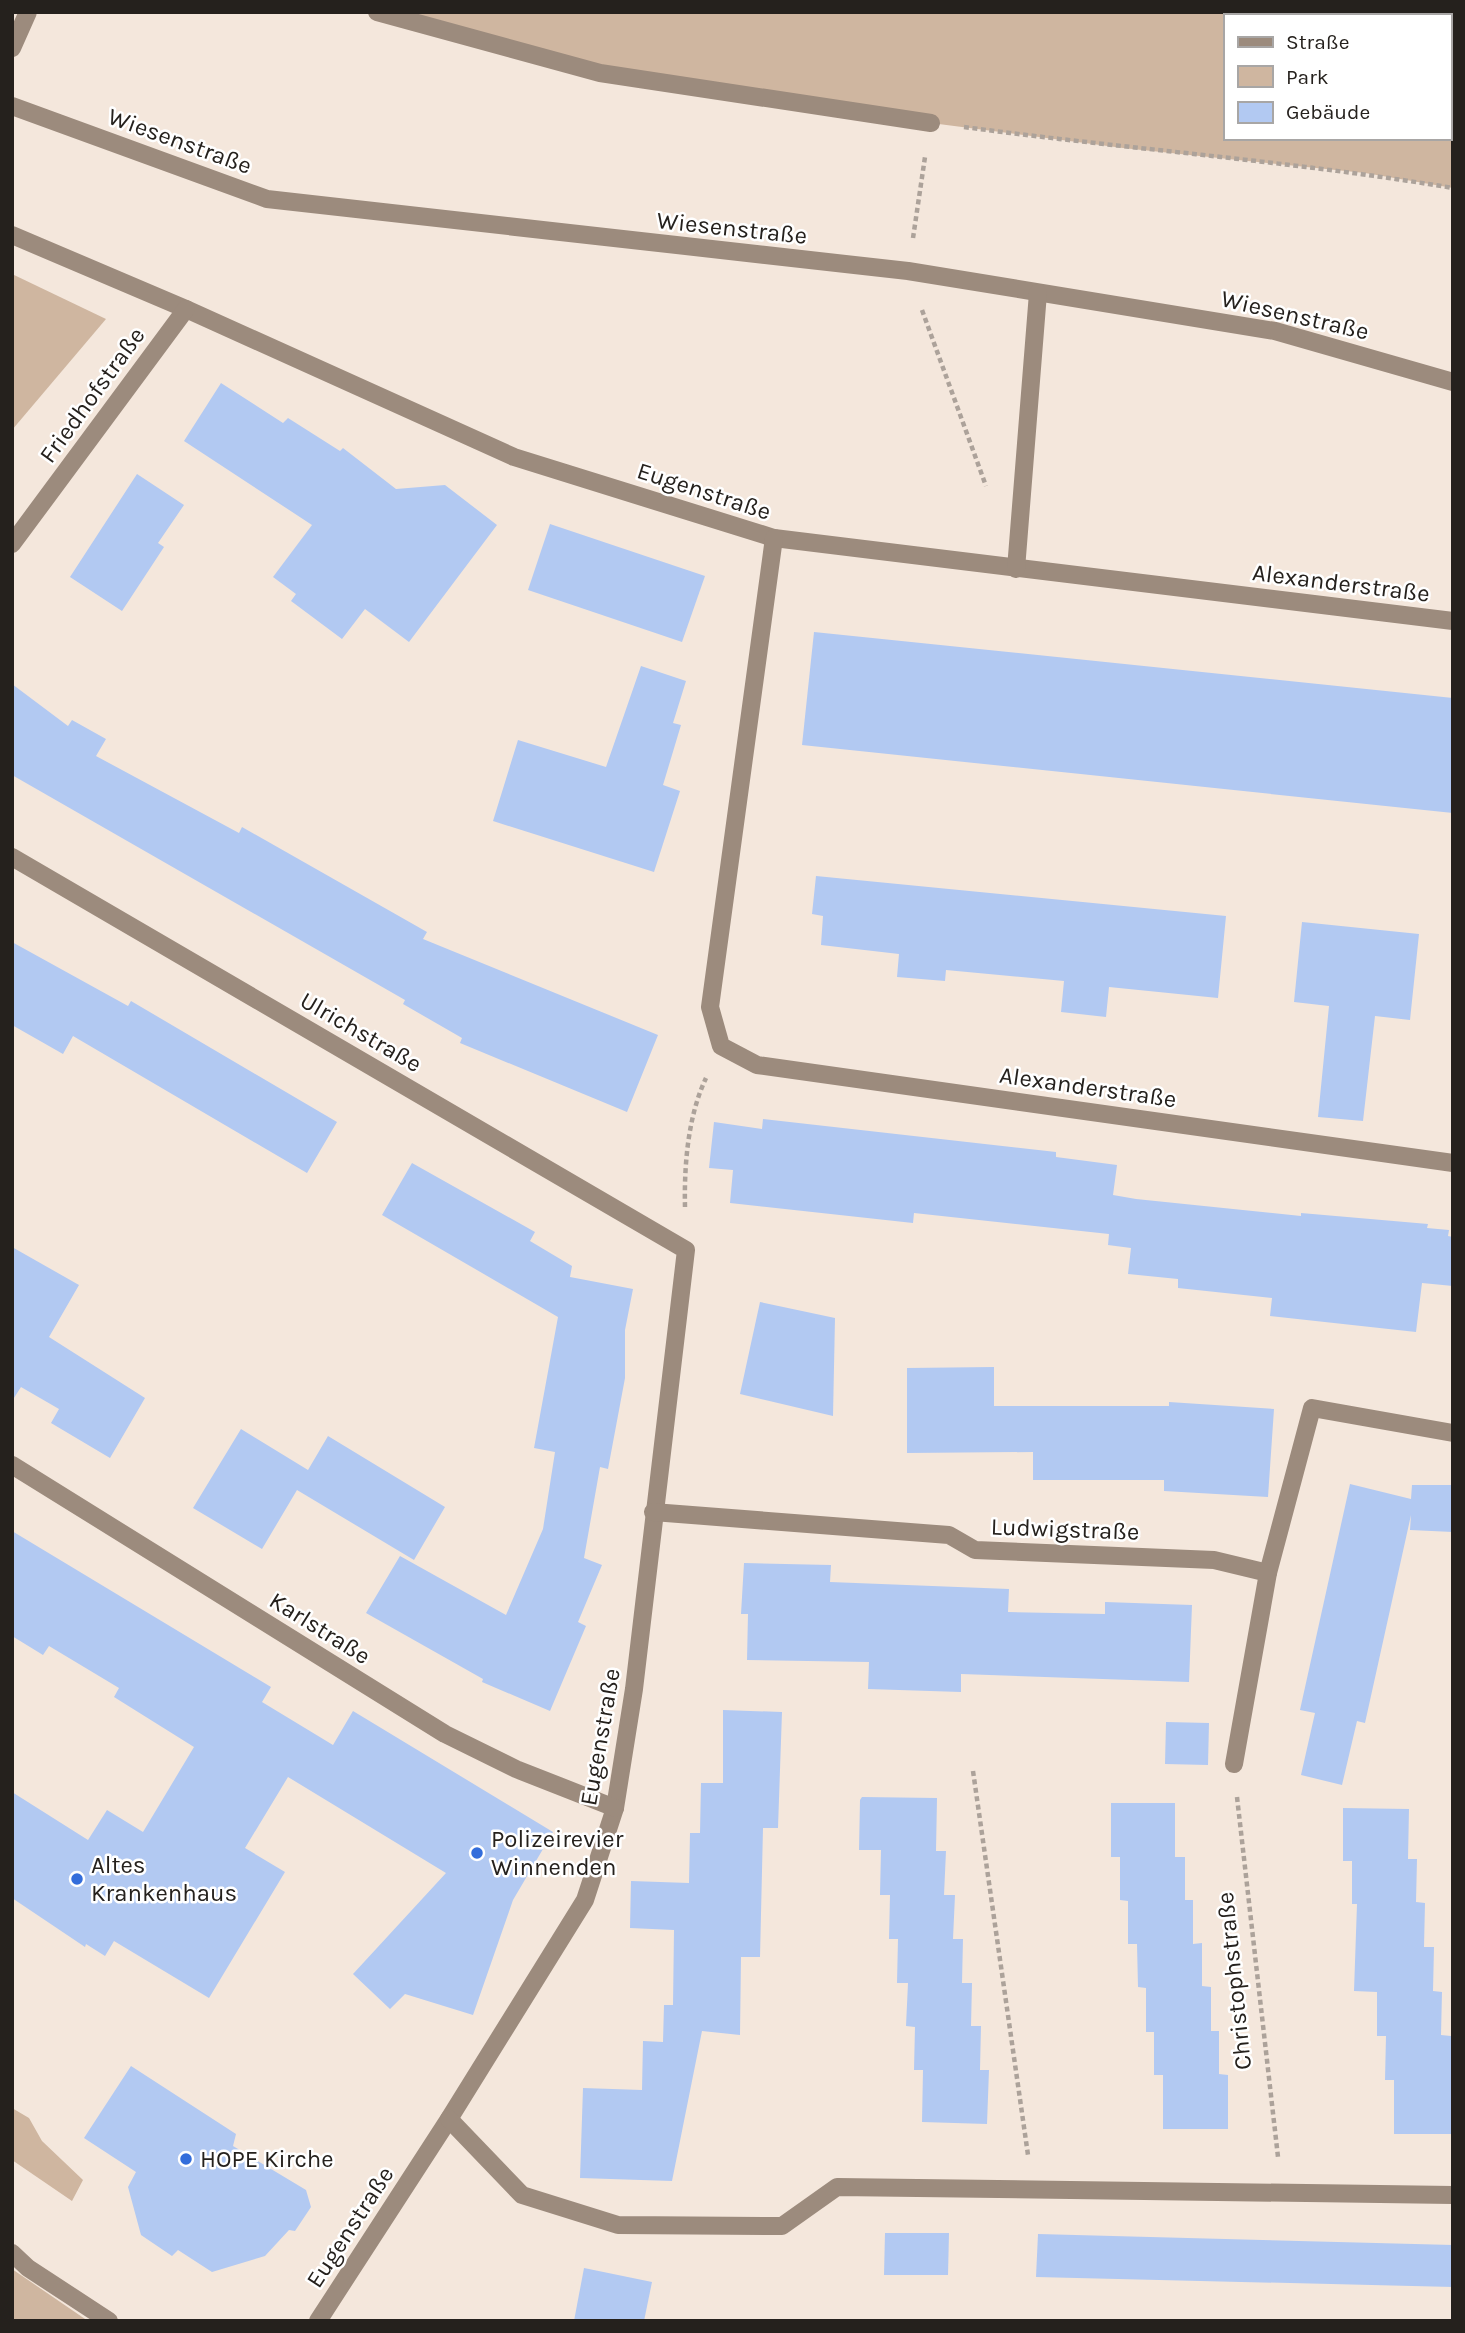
<svg xmlns="http://www.w3.org/2000/svg" width="1465" height="2333" font-family="Karla,sans-serif">
	<style>
		.green { fill: #cfb6a0; fill-rule: evenodd }
		.building { fill: #b2c9f2 }
		.lines { fill: none; stroke-linecap: round; stroke-linejoin: round }
		.path { stroke: #aca29a; stroke-width: 4.5; stroke-dasharray: 5 3.5; stroke-linecap: butt }
		.minor { stroke: #9c8b7d; stroke-width: 18 }
		.poi-dot { fill: #336ddb; stroke: #fff; stroke-width: 2.5 }
		.labels { text-anchor: middle; dominant-baseline: central; stroke-width: 5; stroke-linejoin: round; paint-order: stroke }
		.street-label { font-size: 24px; fill: #25211d; stroke: #fff }
		.poi-label { font-size: 24px; fill: #25211d; stroke: #fff; text-anchor: start }
	</style>
	<rect width="100%" height="100%" fill="#f4e7dc"/>
	<g class="green">
		<path d="M377 12H1453V188L1365 173 1123 148 931 123 600 73ZM1225 16H1449V138H1225Z"/>
		<path d="M12 274 106 319 12 430Z"/>
		<path d="M12 2108 29 2118 42 2141 83 2180 72 2201 12 2160Z"/>
		<path d="M12 2269 88 2321H12Z"/>
	</g>
	<g class="building">
		<path d="M221 383 283 423 288 418 340 451 343 448 396 489 445 485 497 525 409 642 365 609 342 639 291 601 296 594 273 577 312 525 184 441Z"/>
		<path d="M137 474 184 505 158 543 164 547 122 611 70 577Z"/>
		<path d="M550 524 705 576 682 642 528 590Z"/>
		<path d="M814 632 1453 698V813L802 745Z"/>
		<path d="M641 666 686 681 673 723 681 725 663 785 680 791 654 872 493 821 518 740 606 767Z"/>
		<path d="M12 684 68 726 72 720 106 739 96 756 239 833 242 827 427 932 423 939 658 1035 627 1112 460 1043 462 1038 403 1004 405 1000 12 775Z"/>
		<path d="M816 876 1226 916 1218 998 1109 987 1106 1017 1061 1012 1064 981 946 970 945 981 897 977 899 954 821 945 823 916 812 914Z"/>
		<path d="M1302 922 1419 934 1410 1020 1375 1016 1363 1121 1318 1117 1329 1006 1294 1002Z"/>
		<path d="M12 942 128 1006 131 1001 337 1122 307 1173 73 1036 63 1054 12 1025Z"/>
		<path d="M763 1119 1056 1152V1157L1117 1165 1113 1195 1136 1199 1301 1216V1213L1428 1224 1427 1228 1449 1230 1448 1236 1453 1237V1286L1422 1283 1416 1332 1270 1316 1272 1298 1178 1288V1279L1128 1274 1131 1248 1108 1245 1109 1234 914 1213 913 1223 730 1203 733 1170 709 1168 714 1122 762 1129Z"/>
		<path d="M412 1163 535 1232 530 1241 572 1266 570 1277 633 1289 625 1330V1378L608 1469 600 1467 584 1558 602 1565 578 1622 586 1626 550 1711 482 1682 483 1679 366 1613 400 1556 506 1615 543 1529 555 1452 534 1448 558 1317 382 1215Z"/>
		<path d="M12 1247 79 1285 49 1337 145 1398 110 1458 51 1423 59 1409 21 1387 12 1401Z"/>
		<path d="M760 1302 835 1318 833 1416 740 1394Z"/>
		<path d="M994 1367V1406H1169V1402L1274 1409 1268 1497 1164 1491V1480H1033V1452L907 1453V1368Z"/>
		<path d="M241 1429 308 1470 328 1436 445 1507 414 1560 297 1490 262 1549 193 1508Z"/>
		<path d="M1350 1484 1411 1499 1412 1485H1453V1532L1410 1530 1411 1515 1365 1723 1357 1721 1342 1785 1301 1775 1315 1713 1300 1710Z"/>
		<path d="M12 1531 271 1687 262 1702 333 1745 353 1711 553 1832 513 1900 473 2015 405 1994 390 2009 353 1974 446 1873 288 1777 245 1848 285 1872 209 1998 114 1941 105 1956 86 1944 85 1947 12 1898V1792L88 1840 107 1810 143 1832 194 1747 114 1697 119 1688 49 1646 43 1655 12 1636Z"/>
		<path d="M744 1563 831 1565 830 1582 1009 1589 1008 1612 1105 1614V1602L1192 1605 1189 1682 961 1674V1692L868 1689 869 1662 747 1660 748 1614H741Z"/>
		<path d="M723 1710 782 1712 778 1828H763L760 1957H741L740 2035 702 2031 672 2181 580 2178 583 2088 642 2090 643 2041 663 2042 664 2005H673L674 1930 630 1928 631 1881 689 1883 690 1833H700L701 1783H723Z"/>
		<path d="M1166 1722 1209 1723 1208 1765 1165 1764Z"/>
		<path d="M862 1797 937 1798 936 1851H946L944 1895H955L953 1939H963L962 1983H972L971 2026H981L980 2070H989L987 2124 922 2122 923 2070H914L915 2027 906 2026 908 1983H897L898 1939H889L890 1895H880L881 1850H859L860 1800Z"/>
		<path d="M1111 1803H1175V1857H1185V1900H1193V1944L1202 1943V1986L1211 1987V2031H1219V2074L1228 2075V2129H1163V2075H1154V2032H1146V1988L1138 1987 1137 1944H1128V1901L1120 1900V1857H1111Z"/>
		<path d="M1343 1808 1409 1809 1408 1859H1417L1416 1902 1425 1903 1424 1947H1434L1433 1991 1442 1992 1441 2035 1451 2036 1453 2134H1394V2080H1385L1386 2036H1377V1992L1354 1991 1357 1904H1352V1861H1343Z"/>
		<path d="M131 2066 236 2134 233 2146 306 2190 311 2207 295 2231 289 2230 265 2256 212 2272 178 2250 172 2256 141 2235 128 2187 136 2172 84 2138Z"/>
		<path d="M885 2233H949L948 2275H884Z"/>
		<path d="M1038 2234 1453 2245V2287L1036 2277Z"/>
		<path d="M584 2268 652 2282 644 2321H574Z"/>
	</g>
	<g class="lines">
		<g class="path">
			<path d="M964 127C1127 149 1291 161 1453 188"/>
			<path d="M913 238 925 157"/>
			<path d="M922 310 986 486"/>
			<path d="M685 1207C684 1165 688 1116 706 1078"/>
			<path d="M973 1771 1028 2155"/>
			<path d="M1237 1797 1278 2157"/>
		</g>
		<g class="minor">
			<path d="M377 12 600 73 931 123"/>
			<path d="M12 48 28 12"/>
			<path d="M12 106 267 199 908 271 1275 331 1453 382"/>
			<path d="M12 235 186 309 514 457 774 538 1453 621"/>
			<path d="M774 538 710 1007 721 1046 757 1065 1453 1163"/>
			<path d="M12 544 186 309"/>
			<path d="M1016 569 1038 293"/>
			<path d="M12 857 686 1250 634 1689 615 1808 585 1900 449 2119 318 2321"/>
			<path d="M12 1465 445 1734 516 1769 615 1808"/>
			<path d="M653 1512 949 1535 975 1550 1214 1560 1268 1573"/>
			<path d="M1234 1764 1268 1573 1312 1408 1453 1433"/>
			<path d="M449 2119 522 2195 618 2225 782 2226 837 2187 1453 2195"/>
			<path d="M12 2253 28 2268 109 2321"/>
		</g>
	</g>
	<g class="poi-dot">
		<circle cx="477" cy="1853" r="7"/>
		<circle cx="77" cy="1879" r="7"/>
		<circle cx="186" cy="2159" r="7"/>
	</g>
	<g class="labels">
		<g class="street-label">
			<text transform="translate(180 141) rotate(20)">Wiesenstraße</text>
			<text transform="translate(732 228) rotate(6)">Wiesenstraße</text>
			<text transform="translate(1295 315) rotate(13)">Wiesenstraße</text>
			<text transform="translate(92 395) rotate(-54)">Friedhofstraße</text>
			<text transform="translate(704 491) rotate(18)">Eugenstraße</text>
			<text transform="translate(1341 583) rotate(7)">Alexanderstraße</text>
			<text transform="translate(361 1032) rotate(30)">Ulrichstraße</text>
			<text transform="translate(1088 1087) rotate(8)">Alexanderstraße</text>
			<text transform="translate(1065 1529) rotate(2)">Ludwigstraße</text>
			<text transform="translate(320 1628) rotate(32)">Karlstraße</text>
			<text transform="translate(600 1737) rotate(-80)">Eugenstraße</text>
			<text transform="translate(1234 1981) rotate(-96)">Christophstraße</text>
			<text transform="translate(350 2227) rotate(-57)">Eugenstraße</text>
		</g>
		<g class="poi-label">
			<text x="491" y="1839">Polizeirevier<tspan x="491" dy="28">Winnenden</tspan></text>
			<text x="91" y="1865">Altes<tspan x="91" dy="28">Krankenhaus</tspan></text>
			<text x="200" y="2159">HOPE Kirche</text>
		</g>
	</g>
	<rect width="1465" height="2333" fill="none" stroke="#25211d" stroke-width="28"/>
	<rect x="1224" y="14" width="228" height="126" fill="#ffffff" stroke="#a8a6a5" stroke-width="2"/>
	<rect x="1238" y="37" width="35" height="10" fill="#9c8b7d" stroke="#a8a6a5" stroke-width="2"/>
	<text x="1286" y="49" font-size="21" fill="#25211d">Straße</text>
	<rect x="1238" y="66" width="35" height="21" fill="#cfb6a0" stroke="#a8a6a5" stroke-width="2"/>
	<text x="1286" y="84" font-size="21" fill="#25211d">Park</text>
	<rect x="1238" y="102" width="35" height="21" fill="#b2c9f2" stroke="#a8a6a5" stroke-width="2"/>
	<text x="1286" y="119" font-size="21" fill="#25211d">Gebäude</text>
</svg>
